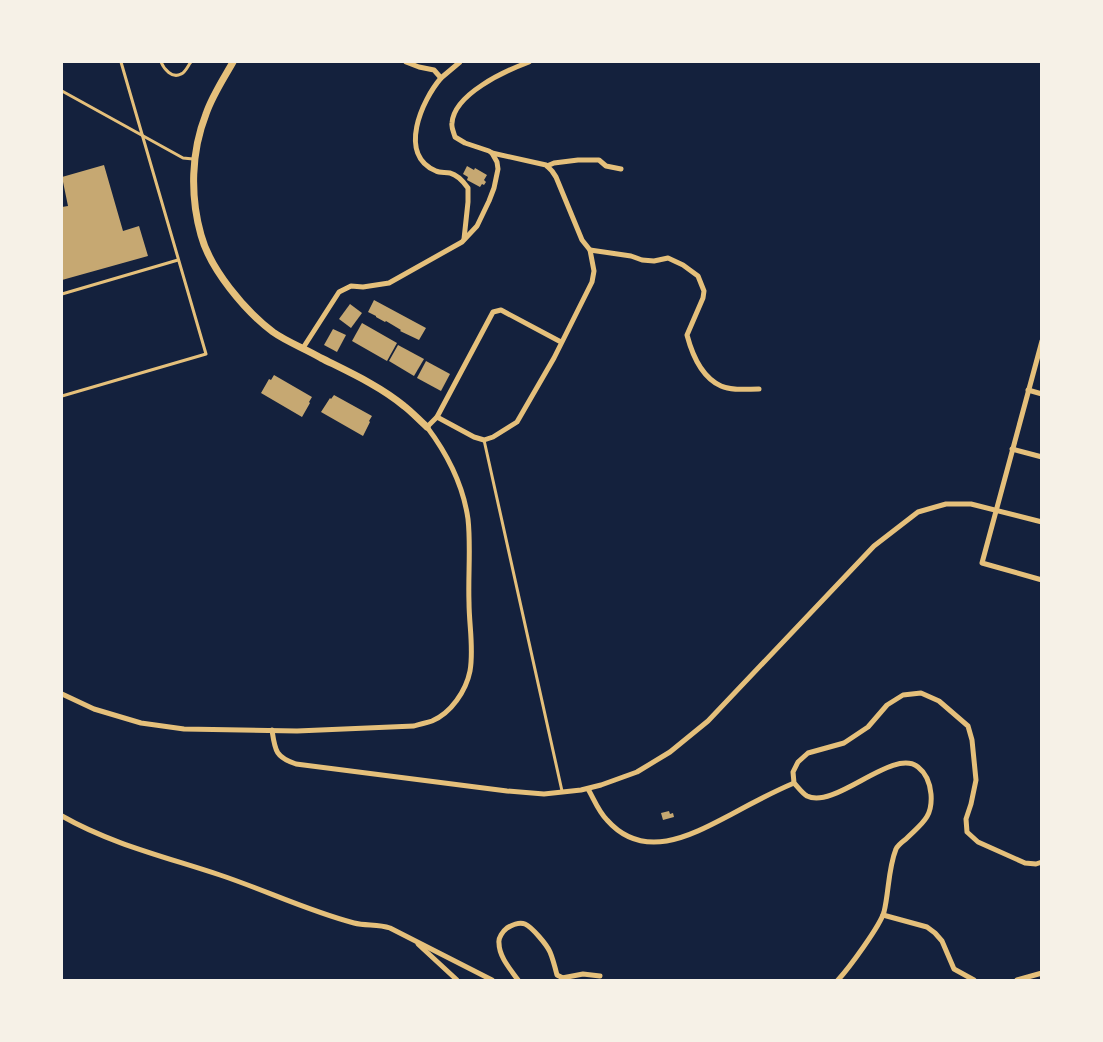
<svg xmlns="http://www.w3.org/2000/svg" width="1103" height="1042" font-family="'Work Sans',sans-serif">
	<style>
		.building { fill: #c6a872 }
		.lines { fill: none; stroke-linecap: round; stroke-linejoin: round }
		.service { stroke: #e5c07b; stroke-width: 3 }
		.minor { stroke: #e5c07b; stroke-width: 5 }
		.tertiary { stroke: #e5c07b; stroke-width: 7 }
	</style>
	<rect width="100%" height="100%" fill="#14213d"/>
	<g class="building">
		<path d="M104 165 123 231 139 226 148 256 62 280V207L68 206 62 177Z"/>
		<path d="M467 166 474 170 475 168 487 175 484 180 486 182 484 185 482 184 480 187 467 180 468 177 463 174Z"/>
		<path d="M374 300 426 328 419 340 400 331 401 330 386 321 385 322 376 317V316L368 312Z"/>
		<path d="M350 304 362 313 351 328 339 319Z"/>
		<path d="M362 323 397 343 387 361 352 341Z"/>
		<path d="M333 329 346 335 337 352 324 345Z"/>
		<path d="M398 345 424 359 414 376 389 361Z"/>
		<path d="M426 361 450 374 441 391 417 378Z"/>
		<path d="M274 375 312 397 309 402 310 403 302 417 261 393 269 379 271 380Z"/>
		<path d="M334 395 372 416 369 421 370 422 363 436 321 412 330 398 331 399Z"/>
		<path d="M669 811 670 814 673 813 674 817 663 820 661 813Z"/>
	</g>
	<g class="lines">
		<g class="service">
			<path d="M161 62C164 69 172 79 181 74 186 72 188 65 191 62"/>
			<path d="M62 91 183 158 193 159"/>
			<path d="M62 294 178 260"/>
			<path d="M62 396 206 354 121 62"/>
			<path d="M484 440 562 791"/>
		</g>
		<g class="minor">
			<path d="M406 62 419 67 434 70 441 78 460 62"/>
			<path d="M441 78C422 100 397 155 436 171 440 173 445 172 450 173 458 175 463 181 468 188V202L464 239"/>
			<path d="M492 153 546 165 552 171 556 177 582 240 590 250 594 271 592 282 554 358 517 422 493 437 484 440 474 437 437 417 493 312 501 310 561 342"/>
			<path d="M547 166 554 163 578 160H599L606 166 621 169"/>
			<path d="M590 250 631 256 642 260 654 261 668 258 683 265 698 276 704 291 703 298 687 335C692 354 701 377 721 386 732 391 747 389 759 389"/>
			<path d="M1042 341 982 563 1042 580"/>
			<path d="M303 348 339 292 351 286 363 287 389 283 462 242 477 226 489 201 494 188 498 169 497 162 492 153 489 151 465 143 455 137C454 133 451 127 452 123 454 94 505 71 529 62"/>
			<path d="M1028 390 1042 394"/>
			<path d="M1012 449 1042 457"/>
			<path d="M62 694 94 709 141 723 184 729 297 731 414 726C420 724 426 723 432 721 451 713 466 691 470 671 474 649 469 625 469 602 468 575 471 546 468 519 463 484 448 455 427 427L437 417"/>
			<path d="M272 730C275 750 275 757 296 764L507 791 544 794 581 790 601 785 637 772 670 752 708 721 874 546 918 512 946 504H971L1042 522"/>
			<path d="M588 789C594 799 598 811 607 820 644 862 692 835 732 814 752 803 773 792 794 783"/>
			<path d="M62 816C111 844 166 857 220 875 265 890 308 911 354 923 366 926 378 924 390 928L492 980"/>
			<path d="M883 915 927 927 935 933 942 941 954 969 974 980"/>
			<path d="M418 944 457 980"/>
			<path d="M562 978 583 974 600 976"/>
			<path d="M518 980C511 970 499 957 499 943 498 938 503 931 507 928 512 925 520 922 525 924 532 927 547 945 550 952 553 959 555 967 557 975L567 980"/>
			<path d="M838 980C849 968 880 926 884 912 889 892 888 869 896 849 898 845 902 842 906 839 921 824 933 818 931 794 930 783 927 774 918 767 893 747 835 810 807 796 802 793 798 787 794 783L793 772 798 762 808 753 844 743 868 727 887 705 903 695 921 693 939 701 968 726 972 740 976 780 971 804 966 819 967 832 978 842 1025 863 1036 864 1042 862"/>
			<path d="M1017 980 1042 973"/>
		</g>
		<path class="tertiary" d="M233 62C224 78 212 96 206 114 191 152 190 196 201 235 210 269 245 311 273 332 287 342 306 349 321 358 349 372 380 386 404 406 412 412 419 420 427 427"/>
	</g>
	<rect width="1103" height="1042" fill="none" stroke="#f6f1e7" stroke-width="126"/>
</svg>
